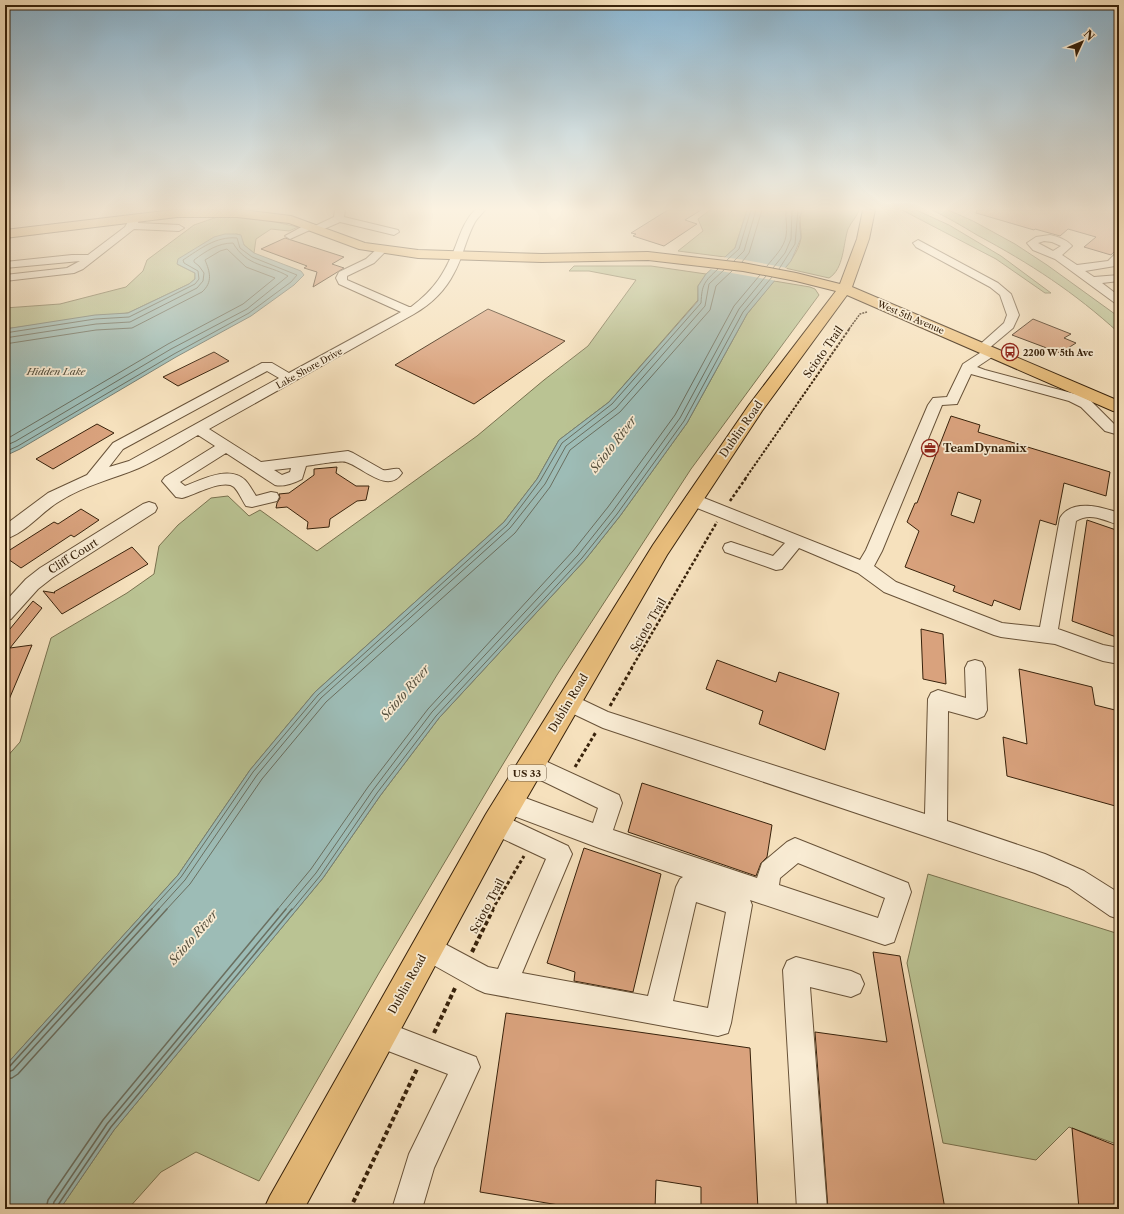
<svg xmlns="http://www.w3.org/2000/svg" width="1124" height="1214" font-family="'Libre Caslon Text',serif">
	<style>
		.green { fill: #bac393; stroke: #79724f }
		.water { fill: #9dbcb6; stroke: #757e72 }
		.pier { fill: #f6e1bd }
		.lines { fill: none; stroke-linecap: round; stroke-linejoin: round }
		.shore-far1 { stroke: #6a6f60; stroke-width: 1 }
		.shore { stroke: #6a6f60; stroke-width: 1.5 }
		.building { fill: #d9a27d; stroke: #38220b; fill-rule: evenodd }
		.minor-casing { stroke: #685238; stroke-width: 2 }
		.major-casing { stroke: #38220b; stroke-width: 2 }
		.path-far4 { stroke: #38220b; stroke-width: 1.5; stroke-dasharray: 2 1; stroke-linecap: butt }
		.path-far3 { stroke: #38220b; stroke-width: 2; stroke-dasharray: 2.5 1.5; stroke-linecap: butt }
		.path-far2 { stroke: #38220b; stroke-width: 2.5; stroke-dasharray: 3 2; stroke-linecap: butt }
		.path-far1 { stroke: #38220b; stroke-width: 3; stroke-dasharray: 3.5 2.5; stroke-linecap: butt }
		.path { stroke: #38220b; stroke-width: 4; stroke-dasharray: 4.5 3; stroke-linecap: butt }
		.minor { fill: #f9ecd4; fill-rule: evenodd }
		.major { fill: #ebc07e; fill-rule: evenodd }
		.labels { text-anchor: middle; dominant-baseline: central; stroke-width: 3.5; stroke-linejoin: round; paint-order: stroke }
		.far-street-label { font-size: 9px; fill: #38220b; stroke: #f9ecd4 }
		.far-poi-label { font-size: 9px; font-weight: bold; fill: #38220b; stroke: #f9ecd4; text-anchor: start }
		.far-water-label { font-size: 10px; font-style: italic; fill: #56503e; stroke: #f9ecd4 }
		.shield { fill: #f9ecd4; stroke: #725f47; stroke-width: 1 }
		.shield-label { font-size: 10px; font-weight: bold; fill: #38220b }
		.street-label { font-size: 11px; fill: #38220b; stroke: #f9ecd4 }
		.poi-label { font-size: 11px; font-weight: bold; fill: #38220b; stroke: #f9ecd4; text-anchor: start }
		.water-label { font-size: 12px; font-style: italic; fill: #56503e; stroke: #f9ecd4 }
	</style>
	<rect width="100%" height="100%" fill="#f6e1bd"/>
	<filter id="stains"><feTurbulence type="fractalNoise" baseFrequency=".005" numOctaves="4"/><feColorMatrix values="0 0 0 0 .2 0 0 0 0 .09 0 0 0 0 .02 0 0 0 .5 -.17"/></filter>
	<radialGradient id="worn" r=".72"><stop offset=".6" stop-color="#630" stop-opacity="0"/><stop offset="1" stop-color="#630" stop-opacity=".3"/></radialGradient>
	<g class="green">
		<path d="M710 210H747L735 248 725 257 678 251 703 231 698 219Z"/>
		<path d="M802 210H859C857 217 851 222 848 229 843 244 844 269 829 278L785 268C792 260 801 246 801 236 801 226 799 220 802 210Z"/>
		<path d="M902 210H916L949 225 1001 256 1051 293H1045L996 259Z"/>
		<path d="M932 210H948L973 221 1015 244 1047 265 1119 317V333C1074 292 1031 264 977 235 962 226 947 217 932 210Z"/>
		<path d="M223 215 257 218 298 227 289 231 271 229 256 239 254 253 244 245 240 235 236 234 177 264 195 273V279L189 284 128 313 5 329V308L60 304 126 287 143 271 147 260 194 225Z"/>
		<path d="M574 266H651L706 274 698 286V300L609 402 559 440 537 479 504 522 315 692 250 770 178 875 5 1066V759L20 742 51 638 127 593 154 574 159 546 178 525 211 498 228 496 249 516 260 510 317 551 477 436 544 380 588 346 636 280 589 271H569Z"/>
		<path d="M774 281 810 287 815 289 819 295 691 469 557 675 494 779 379 973 259 1181 196 1152 161 1172 128 1209H60L114 1130 323 878 380 796 439 718 585 560 620 516 687 423 747 314Z"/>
		<path d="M928 874 1119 934V1145L1069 1127 1036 1160 943 1143 907 963Z"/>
	</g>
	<g class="water">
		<path d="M747 210H802L799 219 801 238 791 261 747 314 687 423 620 516 585 560 439 718 380 796 323 878 114 1130 60 1209H5V1066L178 875 250 770 315 692 504 522 537 479 559 440 609 402 698 301V286L706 274 735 248Z"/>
		<path d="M225 234H236L241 235 244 245 254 253 301 271 304 275 294 285 251 316 176 357 20 449 5 456V329L95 315 128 313 189 284 195 279V273L177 264 178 259 214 237Z"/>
	</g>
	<path class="pier" d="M722 257 745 260 787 268 777 281 709 269Z"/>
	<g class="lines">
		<g class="shore-far1">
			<path d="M727 260 739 249 751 210"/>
			<path d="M734 261 744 251 756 210"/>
			<path d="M742 262 749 253 762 210"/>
			<path d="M767 266C774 257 784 248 786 236 788 227 785 219 786 210"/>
			<path d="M773 268 785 253 791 239 792 210"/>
			<path d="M779 269 795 244 798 210"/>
			<path d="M5 333 95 319 129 317 195 284 199 279 198 271 184 263 183 260C200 249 216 236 237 238L240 248 252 257 297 275 291 282 249 313 174 354 18 446 5 452"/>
			<path d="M5 338 96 324 130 322 197 288 203 281 204 273 199 266 194 262V260C206 251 218 243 233 243 247 267 267 264 288 276L247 309 171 349 16 441 5 446"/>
			<path d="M5 344 96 330 132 328 202 292C213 282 210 272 205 260L220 251 227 249 246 267 275 278 243 304 168 344 5 440"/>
			<path d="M151 910 181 877 253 772 318 695 507 525 540 481 562 443 612 404 701 303C702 284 704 282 718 269"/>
			<path d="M158 910 185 880 257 775 321 698 510 528 545 484 566 446 616 408 705 306 709 284 724 270"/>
			<path d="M166 910 190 884 262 779 326 702 515 533 550 487 570 450 620 412 710 310 716 286 732 271"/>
			<path d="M277 910 311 869 368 787 428 709 573 551 608 507 675 415 734 306 760 275"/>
			<path d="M285 910 316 873 373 790 432 712 578 555 613 511 680 418 739 309 766 276"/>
			<path d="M292 910 320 876 377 793 436 716 582 558 617 514 684 421 743 312 772 277"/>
		</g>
		<g class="shore">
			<path d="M5 1068 10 1066 152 909"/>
			<path d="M5 1073 13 1070 159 909"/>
			<path d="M5 1079 12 1078 18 1074 167 909"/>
			<path d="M46 1209 48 1200 103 1120 278 909"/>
			<path d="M52 1209 54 1202 107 1124 286 909"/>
			<path d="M57 1209 58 1205 111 1127 292 909"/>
		</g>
	</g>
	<g class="building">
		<path d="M668 210H701L685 220 697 224 664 246 633 236 636 234 631 233Z"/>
		<path d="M977 210H1119V247L1111 255 1084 247 1096 237 1068 229 1060 236 1035 229 1034 230 976 213Z"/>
		<path d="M285 238 344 257 332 264 344 268 313 287 317 272 304 268 307 266 261 249Z"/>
		<path d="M488 309 565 341 474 404 395 365Z"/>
		<path d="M1033 319 1071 334 1064 338 1076 343 1060 353 1012 335Z"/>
		<path d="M214 352 229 361 178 386 163 377Z"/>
		<path d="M951 416 980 425 978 432 1110 472 1106 496 1064 483 1056 525 1040 520 1020 610 994 600 992 606 953 591 955 586 905 567 919 531 907 522 915 503H917ZM958 492 981 500 974 523 951 515Z"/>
		<path d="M97 424 114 433 53 469 36 459Z"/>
		<path d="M337 467 336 473 356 486H369L366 500 357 501 330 519 329 527 307 529 308 522 287 507 276 508 277 503 280 498 279 494 289 493 314 475V469Z"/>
		<path d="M81 509 99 520 74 537 71 535 21 568 5 557V553L54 522 58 524Z"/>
		<path d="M1087 520 1119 531V638L1072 621Z"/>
		<path d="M132 547 148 564 62 614 43 591 55 593 54 592Z"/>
		<path d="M33 601 42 608 10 648 32 645 5 709V635Z"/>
		<path d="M921 629 943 634 946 684 923 679Z"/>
		<path d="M717 660 776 682 779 672 839 693 825 750 759 724 763 711 706 689Z"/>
		<path d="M1019 669 1092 687 1095 705 1115 710 1119 727V807L1007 776 1003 737 1027 744Z"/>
		<path d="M642 783 772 825 767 857 761 863 756 876 628 832Z"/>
		<path d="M584 848 661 874 633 992 574 981 575 972 547 963Z"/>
		<path d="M873 952 900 956 945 1209H828L815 1032 887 1042Z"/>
		<path d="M506 1013 750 1048 758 1209H701V1187L656 1180 655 1209H583L480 1192Z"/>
		<path d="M1072 1128 1119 1147V1209H1079Z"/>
	</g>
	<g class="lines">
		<g class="minor-casing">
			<g id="minor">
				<path d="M335 210H345L344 217 398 230 399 232 394 235 340 222 317 232 313 231 312 229 290 239 285 236 307 224H313L315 226 334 217Z"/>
				<path d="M475 210H485C482 214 478 217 475 222 466 238 463 257 454 273 445 291 431 304 414 314L209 429 261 462 348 451 353 453 383 470C388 471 393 468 399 469L402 473C388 495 361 466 346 462 341 460 314 465 306 466L302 479C294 483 284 487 275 485L226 453 180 482 185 486C201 480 229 465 245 480 249 484 252 490 256 496L271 492 277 493 279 497 277 501 252 507 246 506C242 500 239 492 234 487 224 478 194 495 182 498L176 497 162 481 165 477 215 446 198 435C179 446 159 459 139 468 113 479 85 485 60 501 41 512 26 533 5 539V525L48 493 87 475 113 443 262 363H272L289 373 401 312 339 284 336 278 339 272 366 259 379 247H387L388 249 374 263 347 276V280L409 307H411C435 289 445 273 456 245 461 232 465 220 475 210ZM267 371 279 378 129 461 109 467 123 449ZM291 468 290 472 282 475 274 470Z"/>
				<path d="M134 215 139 218 138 223 179 225 184 228 179 231 134 229 83 269 74 273 5 281V275L67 268 80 261 5 268V262L72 255H88L125 227 131 216Z"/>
				<path d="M1050 235C1058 237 1066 239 1072 246L1062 255 1077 265 1108 261 1115 254 1119 253V262L1115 266 1085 271 1094 277 1119 275V281L1102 283 1119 296V304L1115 303 1055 259 1033 250 1027 243 1036 237ZM1044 241 1052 242 1061 246 1053 251 1038 243Z"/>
				<path d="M918 240 998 283 1011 294 1019 315 1013 328 988 349H995L997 352 995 355 977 367 985 370 1079 395 1091 401 1115 425 1119 426V435L1105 431 1081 407 1069 401 971 374 957 404 942 405 882 551 874 566 896 582 1002 623 1040 627 1060 518C1072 498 1102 507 1119 513V525C1104 520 1090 512 1076 521L1058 629 1103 645 1119 648V664L1103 661 1055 644 1001 637 994 635 884 592 858 573 799 548 782 569 776 570 725 552 723 548 725 544 731 542 773 556 785 543 687 504 685 500 687 496 693 495 699 496 860 560 866 550 928 405 933 398 947 397 963 364 983 351H978L976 348 1004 323 1007 315 1000 295 990 287 916 247 913 243Z"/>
				<path d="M149 502 155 504 157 508 155 512 52 578 38 589 11 619 5 621V602L26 579 40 568 143 504Z"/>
				<path d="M975 660 982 662 985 668 987 710 984 716 977 719 948 711 947 821 1045 854 1084 871 1119 893V919L1110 916 1068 887 1035 873 603 728 561 708 558 702 561 696 568 693 608 712 925 814 928 699 931 693 938 690 966 698 965 668 968 662Z"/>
				<path d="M532 755 619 795 622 803 613 830 757 878 762 863 787 842 795 838 908 883 911 892 894 942 885 945 750 900 752 905 731 1023 728 1033 718 1036 485 993 476 989 419 957 415 948 419 939 428 935 488 967 498 969 546 859 488 832 485 824 488 816 496 813 504 816 568 846 572 854 522 973 648 996 676 887 680 879 683 877 599 848 501 811 498 803 501 795 509 792 593 823 598 808 524 772 521 765 524 758ZM798 863 885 898 878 918 779 885 780 878ZM696 902 726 912 708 1008 673 1001Z"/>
				<path d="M796 957 851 971 860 975 864 984 860 993 851 997 810 987 827 1209H797L783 970 787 961Z"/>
				<path d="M380 1020 476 1057 480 1067 434 1168 422 1209H392L409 1154 448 1074 370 1044 366 1034 370 1024Z"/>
			</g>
		</g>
		<g class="major-casing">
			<path id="major" d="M173 210H241L291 216 365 243 418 250 542 254 648 252 743 263 796 273 840 284 857 239 863 210H875L869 239 852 287 1119 401V412L1113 411 847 295 762 411 667 555 506 834 304 1209H264L270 1196 486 814 653 545 749 405 836 291 796 281 743 271 648 260 542 262 418 258 359 249 289 223 237 217H177L5 238V230Z"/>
		</g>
		<path class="path-far4" d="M849 329 860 314 867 312"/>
		<path class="path-far3" d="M745 479 850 328"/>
		<g class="path-far2">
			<path d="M730 501 746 478"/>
			<path d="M631 669 717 522"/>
		</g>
		<g class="path-far1">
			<path d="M610 706 632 668"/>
			<path d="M575 767 596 732"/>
			<path d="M492 910 524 856"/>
		</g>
		<g class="path">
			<path d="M472 952 493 909"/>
			<path d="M434 1033 456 986"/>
			<path d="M350 1209 417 1069"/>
		</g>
		<use href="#minor" class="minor"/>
		<use href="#major" class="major"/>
	</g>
	<linearGradient id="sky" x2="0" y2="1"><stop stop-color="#8ab7d4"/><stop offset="0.55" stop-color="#fbf2e1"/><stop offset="1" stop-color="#fbf2e1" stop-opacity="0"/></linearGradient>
	<rect width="1124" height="380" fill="url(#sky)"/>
	<defs>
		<g id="bus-ring" transform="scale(0.9)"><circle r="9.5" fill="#f9ecd4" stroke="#8f2418" stroke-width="1.5"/><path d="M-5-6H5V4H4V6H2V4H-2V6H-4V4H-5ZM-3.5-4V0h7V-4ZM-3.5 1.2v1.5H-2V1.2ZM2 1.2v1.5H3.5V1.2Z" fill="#8f2418"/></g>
		<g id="office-ring" transform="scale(0.9)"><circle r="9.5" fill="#f9ecd4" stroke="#8f2418" stroke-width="1.5"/><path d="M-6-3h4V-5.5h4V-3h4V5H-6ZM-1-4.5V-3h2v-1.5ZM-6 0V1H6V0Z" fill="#8f2418"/></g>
	</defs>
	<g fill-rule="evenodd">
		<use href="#bus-ring" x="1010" y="352"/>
		<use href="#office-ring" x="930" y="448"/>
	</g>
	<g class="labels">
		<g class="far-street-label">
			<text transform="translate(911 317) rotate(23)">West 5th Avenue</text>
			<text transform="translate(309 368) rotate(-29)">Lake Shore Drive</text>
		</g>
		<g class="far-poi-label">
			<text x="1023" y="352">2200 W 5th Ave</text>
		</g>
		<g class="far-water-label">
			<text x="56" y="371">Hidden Lake</text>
		</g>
		<rect class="shield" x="508" y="765" width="38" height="16" rx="3"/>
		<g class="shield-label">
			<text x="527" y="773">US 33</text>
		</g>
		<g class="street-label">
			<text transform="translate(823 352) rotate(-55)">Scioto Trail</text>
			<text transform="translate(741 429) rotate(-55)">Dublin Road</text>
			<text transform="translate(73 556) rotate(-32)">Cliff Court</text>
			<text transform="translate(648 625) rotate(-60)">Scioto Trail</text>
			<text transform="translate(568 703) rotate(-59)">Dublin Road</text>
			<text transform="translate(487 906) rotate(-62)">Scioto Trail</text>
			<text transform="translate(407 984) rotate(-61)">Dublin Road</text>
		</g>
		<g class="poi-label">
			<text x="943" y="448">TeamDynamix</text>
		</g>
		<g class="water-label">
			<text transform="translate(613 444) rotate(-52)">Scioto River</text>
			<text transform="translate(405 692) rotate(-49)">Scioto River</text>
			<text transform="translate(193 937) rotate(-49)">Scioto River</text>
		</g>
	</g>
	<rect width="1124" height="1214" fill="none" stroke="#f6e1bd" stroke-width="20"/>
	<rect x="6" y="6" width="1112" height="1202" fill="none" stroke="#38220b" stroke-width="2"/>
	<rect x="10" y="10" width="1104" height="1194" fill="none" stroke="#38220b"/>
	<g transform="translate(1082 42) rotate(46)" stroke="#f9ecd4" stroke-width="3" paint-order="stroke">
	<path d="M0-3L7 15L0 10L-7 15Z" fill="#38220b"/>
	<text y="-6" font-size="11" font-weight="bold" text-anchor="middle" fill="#38220b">N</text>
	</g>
	<rect width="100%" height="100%" filter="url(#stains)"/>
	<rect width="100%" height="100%" fill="url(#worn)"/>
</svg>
